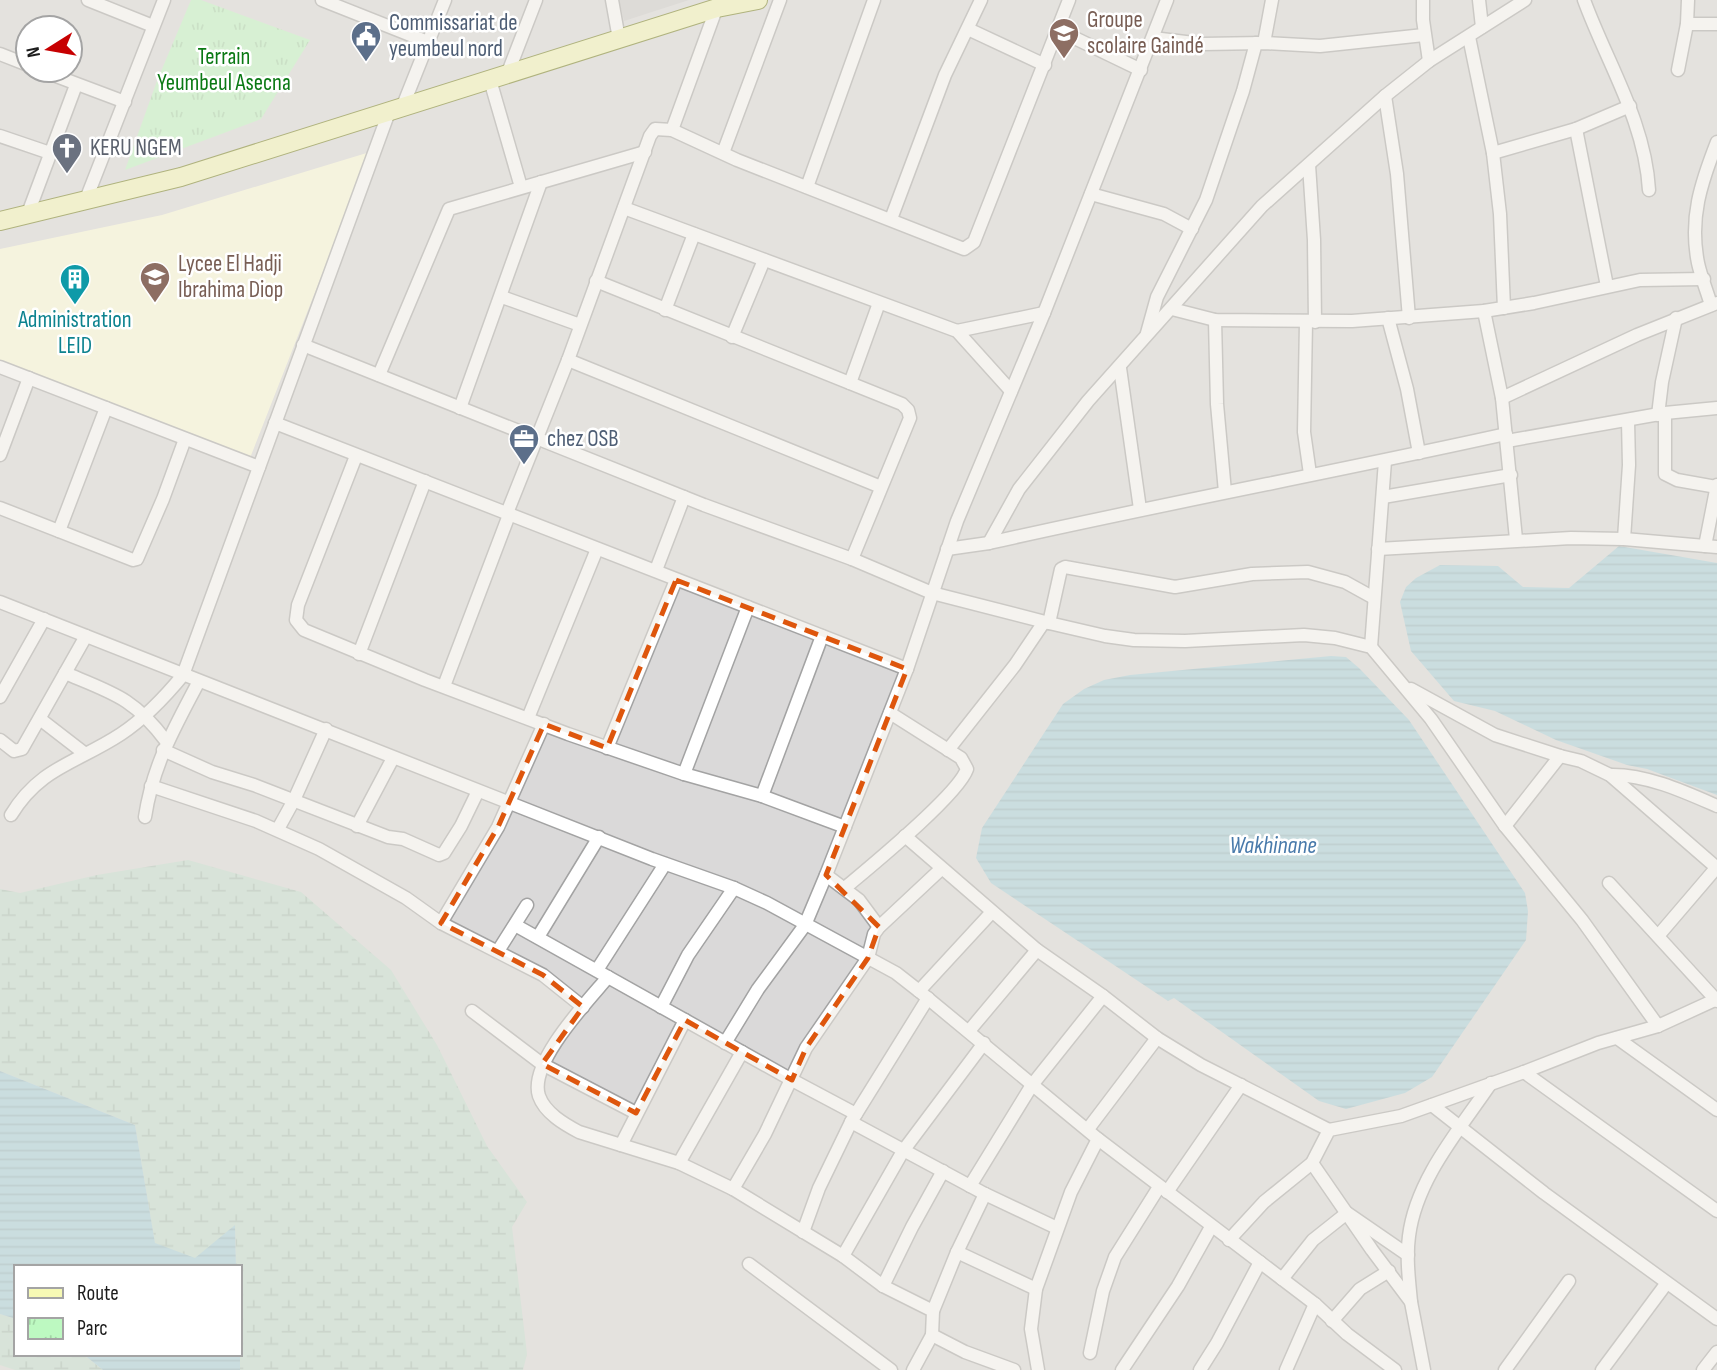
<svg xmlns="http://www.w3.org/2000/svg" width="1717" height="1370" font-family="'Sofia Sans Condensed',sans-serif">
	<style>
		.residential { fill: #dad9d9; fill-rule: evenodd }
		.education { fill: #ffffd9 }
		.religious { fill: #cacaca }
		.wetland { fill: url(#wetland-marsh) }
		.park { fill: url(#park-tufts) }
		.water { fill: url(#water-rules) }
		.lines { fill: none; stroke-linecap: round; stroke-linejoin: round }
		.minor-casing { stroke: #a3a3a3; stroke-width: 15 }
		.secondary-casing { stroke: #667105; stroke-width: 20 }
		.minor { stroke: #fff; stroke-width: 12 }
		.secondary { stroke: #f6f9b4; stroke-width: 18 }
		.marked { fill: none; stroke: #de560d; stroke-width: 5; stroke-dasharray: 14 9; stroke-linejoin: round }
		.labels { text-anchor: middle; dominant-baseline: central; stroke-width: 5; stroke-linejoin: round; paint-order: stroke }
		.education-label { font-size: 23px; fill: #785e54; stroke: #fff; text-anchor: start }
		.service-label { font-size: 23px; fill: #4e5e75; stroke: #fff; text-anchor: start }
		.park-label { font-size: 23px; fill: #0b7914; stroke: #fff }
		.worship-label { font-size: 23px; fill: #5b616d; stroke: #fff; text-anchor: start }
		.culture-label { font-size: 23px; fill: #0d838f; stroke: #fff }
		.water-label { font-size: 24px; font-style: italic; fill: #497aab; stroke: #fff }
	</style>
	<defs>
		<pattern id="wetland-marsh" width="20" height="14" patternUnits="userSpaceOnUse" patternTransform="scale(1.75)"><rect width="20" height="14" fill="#bedcce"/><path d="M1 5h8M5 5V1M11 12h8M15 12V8" fill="none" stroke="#a3bcb0"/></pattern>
		<pattern id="park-tufts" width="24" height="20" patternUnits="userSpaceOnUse" patternTransform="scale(1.75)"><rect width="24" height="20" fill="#bdf9c1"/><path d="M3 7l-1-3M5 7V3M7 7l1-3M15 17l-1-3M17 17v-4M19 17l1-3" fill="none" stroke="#a2d5a5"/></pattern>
		<pattern id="water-rules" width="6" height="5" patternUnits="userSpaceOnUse" patternTransform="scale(1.75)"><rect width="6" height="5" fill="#a1cfdc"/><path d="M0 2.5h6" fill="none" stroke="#8ab1bc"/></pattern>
	</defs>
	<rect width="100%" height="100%" fill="#ede9e1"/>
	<path class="residential" d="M0 0H1717V1370H0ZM28 28H70V70H28ZM16 1267H240V1354H16Z"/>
	<path class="education" d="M370 152 250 458 0 360V249L162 215Z"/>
	<path class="religious" d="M619 0H689L624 21Z"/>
	<g class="wetland">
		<path d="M188 860 301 892 391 970 437 1045 487 1146 527 1202 512 1227 527 1354 523 1370H240V1267H236L235 1226 195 1259 155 1244 135 1125 0 1071V889L20 893 97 875Z"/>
		<path d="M0 1314 16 1319V1354H83L103 1370H15L0 1365Z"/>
	</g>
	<path class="park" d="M191 0H201L310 40 261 119 125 170 157 81Z"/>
	<g class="water">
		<path d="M1619 546 1717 563V795L1647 769 1627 765 1556 740 1495 711 1454 701 1411 651 1400 602 1406 587 1416 578 1440 565 1498 566 1523 587 1569 588Z"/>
		<path d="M1331 656 1346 657 1359 668 1409 720 1525 893 1528 911 1526 940 1432 1077 1405 1093 1346 1109 1319 1101 1174 998 1168 1001 991 883 976 858 982 828 1063 704 1084 689 1104 680 1130 675Z"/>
		<path d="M0 1071 135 1125 155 1243 195 1258 235 1225 236 1267H16V1319L0 1314Z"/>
		<path d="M83 1354H240V1370H103Z"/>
	</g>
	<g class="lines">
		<g class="minor-casing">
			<g id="minor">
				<path d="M88 0 153 26"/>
				<path d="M322 0 428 42"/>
				<path d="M612 0 619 39"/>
				<path d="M1423 0V20L1429 61"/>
				<path d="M1479 0 1482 27"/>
				<path d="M1584 0C1607 63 1645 121 1649 190"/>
				<path d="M1687 24H1717"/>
				<path d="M968 29 1045 65"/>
				<path d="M1058 30 1141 70"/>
				<path d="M1469 37 1493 153 1500 214 1504 308"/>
				<path d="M1153 38 1202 44 1264 43 1320 46 1424 35"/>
				<path d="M1264 43 1272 0"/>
				<path d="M0 54 28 65"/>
				<path d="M40 70 125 102"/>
				<path d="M1678 70 1687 24 1688 0"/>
				<path d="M507 75 536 0"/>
				<path d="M490 80 521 187"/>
				<path d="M1385 96 1397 174 1409 318"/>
				<path d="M402 108 445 0"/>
				<path d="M1576 129 1607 286"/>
				<path d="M672 130 718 4"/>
				<path d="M0 136 50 153"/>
				<path d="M723 153 780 0"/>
				<path d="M1493 153 1576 129 1630 106"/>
				<path d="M1309 165 1314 240 1315 322"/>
				<path d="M807 187 874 0"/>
				<path d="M1091 194 1164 214 1192 229"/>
				<path d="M85 202 164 0"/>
				<path d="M624 208 957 331 1011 391"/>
				<path d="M27 216 76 85"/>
				<path d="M891 219 945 75 981 0"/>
				<path d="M596 281 902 404 908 410 910 418 852 559"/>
				<path d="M502 297 580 325"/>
				<path d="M1711 305C1707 291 1701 277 1698 263 1689 218 1701 183 1717 142"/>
				<path d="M1172 309 1215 320 1352 321 1484 311 1534 303 1640 280 1704 279"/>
				<path d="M665 310 694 234"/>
				<path d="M1484 311 1502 398 1516 539"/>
				<path d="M1388 318 1407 389 1419 453"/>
				<path d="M1215 320 1217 404 1225 492"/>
				<path d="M1306 322 1304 432 1310 474"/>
				<path d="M957 331 1044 313"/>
				<path d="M1147 333 1157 297 1206 200 1243 91 1256 43"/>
				<path d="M732 337 764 260"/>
				<path d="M303 345 704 505 852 559 932 593 1049 623 1105 636 1134 640 1185 641 1304 635 1335 638 1371 647 1431 719 1505 826 1582 920 1658 1026"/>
				<path d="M568 360 881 487"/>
				<path d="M0 367 259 467"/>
				<path d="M1120 368 1140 509"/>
				<path d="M379 375 449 209 645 152"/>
				<path d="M850 383 879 303"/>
				<path d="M1502 398 1637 335 1717 303"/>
				<path d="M460 408 541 182"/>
				<path d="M1665 413V474L1677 480 1717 487"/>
				<path d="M1658 415 1662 382 1676 318"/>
				<path d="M275 423 907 669"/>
				<path d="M1507 441 1665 413 1717 408"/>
				<path d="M0 455 29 378"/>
				<path d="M356 456 298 605 296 620 304 630 425 680 568 734 684 774 762 796 845 827"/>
				<path d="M1383 497 1511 475"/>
				<path d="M0 508 133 560 137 559 163 499 185 439"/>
				<path d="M507 513 568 360 650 136 655 129 672 130 737 160 964 249 974 242 1069 0"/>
				<path d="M59 531 106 408"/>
				<path d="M1624 539 1629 465 1628 421"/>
				<path d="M989 543 1019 489 1088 401 1262 206 1385 96 1429 61 1525 0"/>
				<path d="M1705 546 1717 485"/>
				<path d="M947 549 989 543C1161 504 1334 472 1506 434"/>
				<path d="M1378 549 1571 538 1624 539 1717 547"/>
				<path d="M656 570 684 497"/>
				<path d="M0 602 652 859 734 888 767 903 896 973 919 991 1098 1139 1315 1304 1347 1334 1395 1370"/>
				<path d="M1049 623 1061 569 1065 567 1175 587 1252 574 1308 572 1345 582 1374 598"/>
				<path d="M1371 647 1385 461"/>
				<path d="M359 654 425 481"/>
				<path d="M65 673C113 693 134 698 166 741"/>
				<path d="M444 686 509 515"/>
				<path d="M1411 689 1495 735 1560 756 1581 761 1610 775 1717 868"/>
				<path d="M0 697 44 619"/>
				<path d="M528 718 597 549"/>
				<path d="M40 719 84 753"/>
				<path d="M0 740 14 751 22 749 86 636"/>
				<path d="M607 748 676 580"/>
				<path d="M163 750 212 772 254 785 388 837 403 839 439 855 444 853 461 826 478 791"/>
				<path d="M948 750 1015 665 1044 622"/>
				<path d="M684 774 748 607"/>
				<path d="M1610 775C1646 774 1685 792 1717 806"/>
				<path d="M151 786 256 821 319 849 406 898 441 923 543 975 583 1007"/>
				<path d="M762 796 822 636"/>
				<path d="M11 815C40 767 77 763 121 734 145 718 165 697 183 675L389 112"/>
				<path d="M145 817C153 764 175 727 199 681"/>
				<path d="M357 826 393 758"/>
				<path d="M1505 826 1560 756"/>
				<path d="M278 829 294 800 326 729"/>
				<path d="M905 836 1037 950 1103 996 1157 1038 1201 1065 1329 1130"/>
				<path d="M826 875 859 900 879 927"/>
				<path d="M1609 883 1717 1001"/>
				<path d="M846 887C871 866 958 795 967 769L961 758 890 713"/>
				<path d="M441 923 498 827 544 724"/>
				<path d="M515 925 792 1080 856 1114"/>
				<path d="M1658 936 1717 867"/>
				<path d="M538 937 599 837"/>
				<path d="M498 951 527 905"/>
				<path d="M597 970 665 864"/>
				<path d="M608 977C588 1001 528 1063 539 1096 545 1113 564 1124 579 1132L679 1163 733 1189 843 1256 883 1286 933 1311 932 1335 913 1370"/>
				<path d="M919 991 991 913"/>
				<path d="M661 1007 688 955 734 888"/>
				<path d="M472 1011 542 1064 636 1113"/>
				<path d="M969 1031 1037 950"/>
				<path d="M1617 1038 1717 1110"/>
				<path d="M725 1043 758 989 805 925 826 875 907 669 957 521 1044 313 1167 0"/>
				<path d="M1524 1072 1717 1211"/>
				<path d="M1432 1105 1544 1193 1717 1319"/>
				<path d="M851 1122 985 1194 1057 1228"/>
				<path d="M1088 1129 1157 1038"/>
				<path d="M621 1145 685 1020"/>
				<path d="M679 1163 742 1052"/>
				<path d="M1312 1163 1372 1250 1411 1302 1424 1370"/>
				<path d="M970 1186 1032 1085 1103 996"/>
				<path d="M733 1189 765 1134 806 1048 868 958 874 934 879 927 941 869"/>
				<path d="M1167 1192 1241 1085"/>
				<path d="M803 1232 819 1188 851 1122 928 998"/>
				<path d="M1229 1240 1264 1202 1312 1163 1329 1130 1401 1116 1524 1072 1598 1043 1658 1026 1717 999"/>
				<path d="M957 1252 1036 1289"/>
				<path d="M843 1256 903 1151 984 1043"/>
				<path d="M749 1264 891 1370"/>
				<path d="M1282 1279 1313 1240 1347 1213 1408 1255"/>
				<path d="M883 1286 912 1227 943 1171"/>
				<path d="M1411 1302C1409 1280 1406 1258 1409 1236 1416 1179 1460 1129 1491 1083"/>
				<path d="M933 1311 957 1252 985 1194"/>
				<path d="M1332 1321 1360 1289 1389 1271"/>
				<path d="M932 1335 965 1352 1014 1370"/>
				<path d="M1090 1353 1103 1291 1115 1257 1159 1187"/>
				<path d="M1038 1370 1031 1329 1036 1289 1071 1192 1098 1139"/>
				<path d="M1122 1370 1178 1286 1211 1227"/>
				<path d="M1200 1370 1217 1343 1260 1262"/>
				<path d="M1286 1370 1315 1304"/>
				<path d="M1505 1370 1569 1281"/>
				<path d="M1602 1370 1666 1284"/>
				<path d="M1703 1370 1717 1352"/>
			</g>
		</g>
		<g class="secondary-casing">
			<path id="secondary" d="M0 221 181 177 717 8 758 0"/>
		</g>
		<use href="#minor" class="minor"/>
		<use href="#secondary" class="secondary"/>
	</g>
	<path d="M0 0H1717V1370H0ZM676 580 907 669 826 875 879 927 868 958 806 1048 792 1080 685 1020 636 1113 542 1064 583 1007 543 975 441 923 498 827 544 724 607 748Z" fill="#ede9e1" fill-opacity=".55" fill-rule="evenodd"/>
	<path class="marked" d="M676 580 907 669 826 875 879 927 868 958 806 1048 792 1080 685 1020 636 1113 542 1064 583 1007 543 975 441 923 498 827 544 724 607 748Z"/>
	<defs>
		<g id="school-pin" transform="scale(1.575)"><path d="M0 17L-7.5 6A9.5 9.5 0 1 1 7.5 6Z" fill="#8d6e63" stroke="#fff"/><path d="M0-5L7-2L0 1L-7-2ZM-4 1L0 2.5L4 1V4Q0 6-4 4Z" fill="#fff"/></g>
		<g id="civic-pin" transform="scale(1.575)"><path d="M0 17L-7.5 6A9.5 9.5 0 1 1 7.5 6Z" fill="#5c6f8a" stroke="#fff"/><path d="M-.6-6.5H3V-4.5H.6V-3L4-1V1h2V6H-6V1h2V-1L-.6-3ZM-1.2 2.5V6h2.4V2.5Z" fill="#fff"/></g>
		<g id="church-pin" transform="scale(1.575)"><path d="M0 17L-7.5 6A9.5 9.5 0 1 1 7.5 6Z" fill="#6b7280" stroke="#fff"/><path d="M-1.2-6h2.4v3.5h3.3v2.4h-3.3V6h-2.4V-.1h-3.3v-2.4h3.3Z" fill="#fff"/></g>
		<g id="building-pin" transform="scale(1.575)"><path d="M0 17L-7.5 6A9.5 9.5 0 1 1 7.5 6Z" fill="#0f9aa8" stroke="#fff"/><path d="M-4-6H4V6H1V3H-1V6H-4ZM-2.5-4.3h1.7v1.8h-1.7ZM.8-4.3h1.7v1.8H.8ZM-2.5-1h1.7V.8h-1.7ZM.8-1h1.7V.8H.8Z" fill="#fff"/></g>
		<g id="office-pin" transform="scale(1.575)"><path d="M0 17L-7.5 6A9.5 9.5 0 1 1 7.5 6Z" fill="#5c6f8a" stroke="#fff"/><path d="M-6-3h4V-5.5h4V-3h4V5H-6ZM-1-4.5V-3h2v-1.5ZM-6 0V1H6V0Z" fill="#fff"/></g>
	</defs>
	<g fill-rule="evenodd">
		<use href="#school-pin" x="1064" y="33"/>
		<use href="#civic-pin" x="366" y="36"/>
		<use href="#church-pin" x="67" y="148"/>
		<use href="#school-pin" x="155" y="277"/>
		<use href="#building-pin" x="75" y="279"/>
		<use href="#office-pin" x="524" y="439"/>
	</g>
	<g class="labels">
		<g class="education-label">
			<text x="1087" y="20">Groupe<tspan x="1087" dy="26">scolaire Gaindé</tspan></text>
			<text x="178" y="264">Lycee El Hadji<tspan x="178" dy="26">Ibrahima Diop</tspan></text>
		</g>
		<g class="service-label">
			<text x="389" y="23">Commissariat de<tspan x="389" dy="26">yeumbeul nord</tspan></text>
			<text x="547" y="439">chez OSB</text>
		</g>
		<g class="park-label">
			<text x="224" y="57">Terrain<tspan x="224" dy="26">Yeumbeul Asecna</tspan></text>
		</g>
		<g class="worship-label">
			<text x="90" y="148">KERU NGEM</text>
		</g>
		<g class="culture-label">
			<text x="75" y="320">Administration<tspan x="75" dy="26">LEID</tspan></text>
		</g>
		<g class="water-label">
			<text x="1273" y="845">Wakhinane</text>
		</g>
	</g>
	<rect x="14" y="1265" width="228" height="91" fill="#ffffff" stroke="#a4a4a4" stroke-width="2"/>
	<rect x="28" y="1288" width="35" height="10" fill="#f6f9b4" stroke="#a4a4a4" stroke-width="2"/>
	<text x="77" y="1300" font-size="21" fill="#1c1c1c">Route</text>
	<rect x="28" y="1318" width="35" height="21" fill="url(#park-tufts)" stroke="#a4a4a4" stroke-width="2"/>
	<text x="77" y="1335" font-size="21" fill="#1c1c1c">Parc</text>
	<g transform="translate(49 49) rotate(259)"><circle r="33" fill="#ffffff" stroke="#a4a4a4" stroke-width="2"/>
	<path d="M0-5L12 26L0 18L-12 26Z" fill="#c70001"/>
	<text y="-10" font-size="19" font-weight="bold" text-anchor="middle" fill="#1c1c1c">N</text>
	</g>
</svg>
